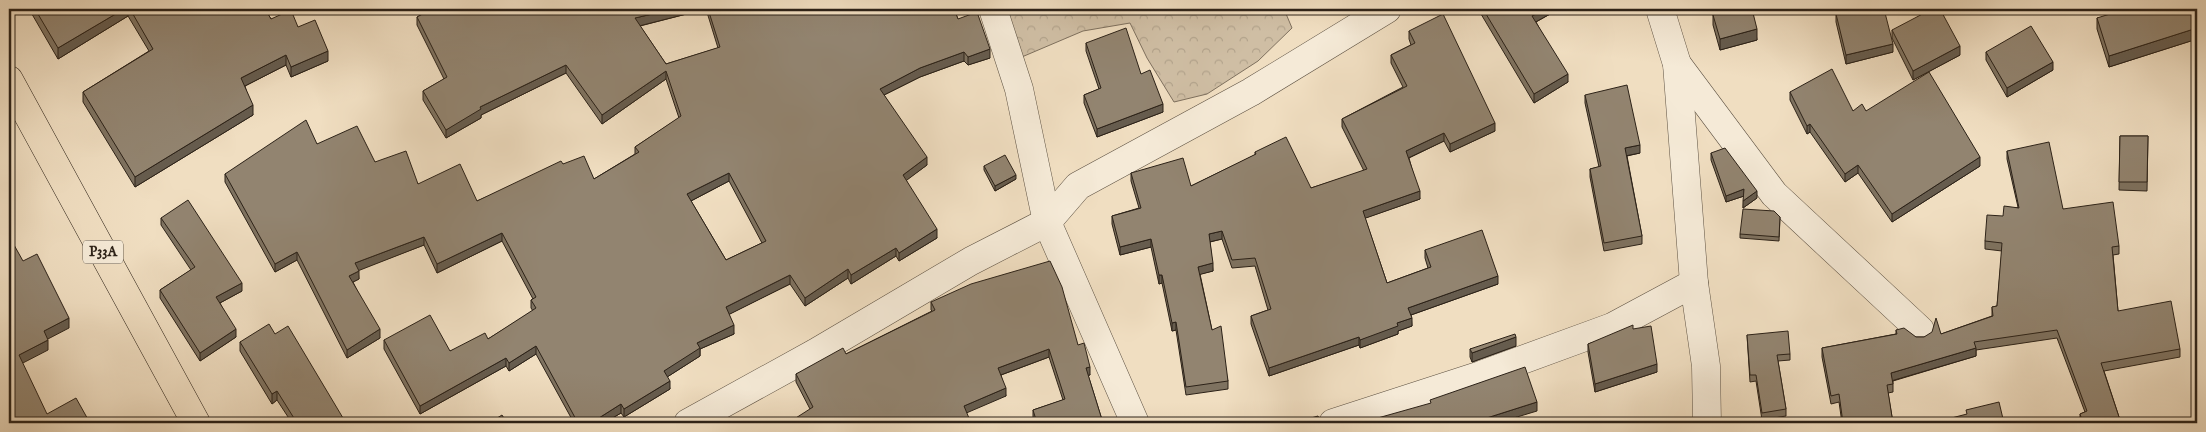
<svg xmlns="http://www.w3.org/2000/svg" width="2206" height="432" font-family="'IM FELL English',serif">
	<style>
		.forest { fill: url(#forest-crowns); stroke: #7e705e }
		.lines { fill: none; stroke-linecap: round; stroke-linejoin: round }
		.minor-casing { stroke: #5d5142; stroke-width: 29 }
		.major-casing { stroke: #2c2218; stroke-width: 29 }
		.minor { stroke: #f5ead7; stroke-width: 28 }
		.major { stroke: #f0dec1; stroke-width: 28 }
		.wall { fill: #7e7260; stroke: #2c2218; fill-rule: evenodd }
		.shaded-wall { fill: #665c4e; stroke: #2c2218 }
		.building { fill: #928470; stroke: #2c2218; fill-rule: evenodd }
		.labels { text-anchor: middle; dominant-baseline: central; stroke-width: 4; stroke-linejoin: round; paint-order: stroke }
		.shield { fill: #f5ead7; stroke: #685e51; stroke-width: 1 }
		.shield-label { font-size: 14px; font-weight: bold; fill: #2c2218 }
	</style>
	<defs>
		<pattern id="forest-crowns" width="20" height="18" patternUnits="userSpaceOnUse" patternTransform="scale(1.25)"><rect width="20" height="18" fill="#cfbea4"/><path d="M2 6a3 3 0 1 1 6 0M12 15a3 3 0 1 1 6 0" fill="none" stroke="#b2a38c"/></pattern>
	</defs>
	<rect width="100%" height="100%" fill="#f0dec1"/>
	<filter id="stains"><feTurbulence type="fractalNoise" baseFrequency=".004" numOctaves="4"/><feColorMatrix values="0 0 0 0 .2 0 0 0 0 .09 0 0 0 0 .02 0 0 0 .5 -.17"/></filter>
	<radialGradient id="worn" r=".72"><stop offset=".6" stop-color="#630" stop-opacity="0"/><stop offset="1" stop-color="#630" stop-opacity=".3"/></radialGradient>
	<path class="forest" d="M993 9H1234C1251 12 1267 9 1284 9L1292 28 1258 61 1207 94 1174 102 1147 58 1130 23 1083 31 1010 62Z"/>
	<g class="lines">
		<g class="minor-casing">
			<g id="minor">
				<path d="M993 9 1019 89 1047 222 1135 423"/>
				<path d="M1660 9 1677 64 1694 283 1706 366 1707 423"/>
				<path d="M1677 64 1774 194 1920 330"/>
				<path d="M688 423 815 353 971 261 1047 222 1078 186 1251 92 1387 9"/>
				<path d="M1333 423 1481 375 1612 327 1694 283"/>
			</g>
		</g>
		<g class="major-casing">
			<path id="major" d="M9 80 196 423"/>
		</g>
		<use href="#minor" class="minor"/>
		<use href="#major" class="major"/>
	</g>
	<g class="wall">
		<path d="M29 9H265L271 19 298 27 328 61 291 77 286 65 245 86 253 115 135 187 83 102V92L149 51 128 16 58 59Z"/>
		<path d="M432 9H954L958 19 990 58 968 65 964 61 920 77 884 95 927 165 906 180 937 238 899 261 896 256 851 284 848 278 805 306 790 284 729 314 734 334 700 349V356L667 377 670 389 624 417 621 413 604 423H574L536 354 509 371 506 366 420 414 384 349V340L450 351 488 339 533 311 531 308V300L533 299 502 241 437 273 424 245 358 270 359 279 353 282 380 338 347 358 297 260 275 272 225 182V174L317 144 375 162 418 184 477 201 563 164 594 179 635 154V147L679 118 666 79 602 124 566 73 481 115V118L446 138 423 100V91L444 79 417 25V17ZM706 9 718 48 666 64 640 26ZM729 181 762 243 726 260 691 201Z"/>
		<path d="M1478 9H1559L1536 22 1568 82 1534 103Z"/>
		<path d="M1715 9H1754H1752L1757 40 1720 50 1713 25V15L1716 14Z"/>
		<path d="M1836 14 1893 52 1846 64 1836 22Z"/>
		<path d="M2097 18 2197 21V39L2109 67 2097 29Z"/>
		<path d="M1892 30 1960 55 1913 80 1892 38Z"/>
		<path d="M1409 31 1495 131 1450 152 1444 141 1409 158 1420 199 1365 218 1387 283 1428 268 1425 258V250L1498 284 1411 315 1412 326 1398 331V334L1360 348 1359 345 1269 376 1251 324V316L1268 310 1255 266 1232 268 1222 239 1210 242 1213 271 1200 274 1212 330 1228 381V389L1186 395 1176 330 1172 331 1162 283 1159 284 1151 247 1120 255 1112 224V216L1139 208 1131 181V173L1191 186 1255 155V152L1311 188 1364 171 1342 127V119L1403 87 1391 63V55L1411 45 1409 39Z"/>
		<path d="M1086 43 1141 74 1163 112 1097 137 1084 103V95L1099 89 1086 51Z"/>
		<path d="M1986 52 2053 70 2007 97 1986 60Z"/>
		<path d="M1790 92 1853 111H1866L1980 166 1892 222 1858 173 1845 182 1810 132 1807 134 1790 100Z"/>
		<path d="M1585 95 1640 153 1627 156 1642 236V244L1604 251 1590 177V169L1599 167 1585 103Z"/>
		<path d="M2120 136H2148L2147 191 2119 190Z"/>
		<path d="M2007 151 2063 209 2119 246V254L2113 255 2118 311 2180 349V357L2104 371 2121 423H2080V414L2085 412 2057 338 1976 350V356L1893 381V392L1888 393 1893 423H1842L1839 402 1831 404 1822 357V348L1896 334V330L1916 337H1924L1941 334 1992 316V307L1997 306 2002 251 1985 249V241L2003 216 2018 207 2007 159Z"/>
		<path d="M1711 153 1757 198 1743 208 1744 196 1726 202 1711 160Z"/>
		<path d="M984 166 1016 179 995 191 984 170Z"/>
		<path d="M2193 206H2197V270L2193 214Z"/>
		<path d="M1780 217 1779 241 1740 238V234Z"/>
		<path d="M161 218 242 291 220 303 236 337 200 361 160 298V290L191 270 161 225Z"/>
		<path d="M931 302 1078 345 1090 375H1088L1103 423H1034L1033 418V410L1063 400 1049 357 1001 375 1006 396 810 409 796 382V374L846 354 932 311 931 310Z"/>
		<path d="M1633 329 1657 372 1595 392 1588 352V344Z"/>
		<path d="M275 334 346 423H292L277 400 272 404 240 351V342Z"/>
		<path d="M1747 335 1790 354V360L1778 361 1786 409V416L1762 420 1756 381 1750 382Z"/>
		<path d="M1516 346 1472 362 1470 357V349Z"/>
	</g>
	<g class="shaded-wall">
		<path d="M124 9H128V16L58 59V48Z"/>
		<path d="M674 9H706L635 27V18Z"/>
		<path d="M1545 9H1559L1532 24V16Z"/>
		<path d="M2197 28V39L2109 67V56Z"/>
		<path d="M1757 29V40L1720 50V39Z"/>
		<path d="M1893 44V52L1846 64V55Z"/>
		<path d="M1960 46V55L1913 80V71Z"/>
		<path d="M990 49V58L968 65V57Z"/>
		<path d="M328 51V61L291 77V67Z"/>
		<path d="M964 52V61L920 77 880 97V89L920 68Z"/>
		<path d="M286 55V65L241 88V78Z"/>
		<path d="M2053 62V70L2007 97V88Z"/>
		<path d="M566 65V73L481 115V118L446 138V130L480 107Z"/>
		<path d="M666 71V79L602 124V115Z"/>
		<path d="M1568 74V82L1534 103V94Z"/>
		<path d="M1163 104V112L1097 137V129Z"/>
		<path d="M253 105V115L135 187V177Z"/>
		<path d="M1495 123V131L1450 152V144Z"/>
		<path d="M1810 124V132L1807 134V126Z"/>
		<path d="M1444 133V141L1406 159V151Z"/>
		<path d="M1640 145V153L1625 156V148Z"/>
		<path d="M927 157V165L903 183V175Z"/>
		<path d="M1980 157V166L1892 222V214Z"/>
		<path d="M1858 165V173L1845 182V174Z"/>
		<path d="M729 173V181L687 203V194Z"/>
		<path d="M1016 175V179L995 191V186Z"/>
		<path d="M1744 189V196L1726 202V196Z"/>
		<path d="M1420 191V199L1363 219V211Z"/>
		<path d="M1757 191V198L1743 208V201Z"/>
		<path d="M937 229V238L899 261V253Z"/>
		<path d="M1222 231V239L1209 242V234Z"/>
		<path d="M502 233V241L437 273V264Z"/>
		<path d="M424 237V245L355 272V263Z"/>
		<path d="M1151 239V247L1120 255V247Z"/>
		<path d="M896 248V256L851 284V275Z"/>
		<path d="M297 252V260L275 272V264Z"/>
		<path d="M1213 263V271L1198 275V267Z"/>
		<path d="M848 269V278L805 306V298Z"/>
		<path d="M359 271V279L349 284V276Z"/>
		<path d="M790 275V284L726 316V307Z"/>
		<path d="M1159 275H1162V283L1159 284Z"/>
		<path d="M1498 276V284L1408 316V308Z"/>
		<path d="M242 283V291L216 305V297Z"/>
		<path d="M69 318V328L44 341V331Z"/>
		<path d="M1412 318V326L1398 331V334L1360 348V340L1397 323Z"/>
		<path d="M1176 322V330L1172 331V323Z"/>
		<path d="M734 325V334L700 349V356L664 379V371L697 343Z"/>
		<path d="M236 329V337L200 361V353Z"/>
		<path d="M380 329V338L347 358V350Z"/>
		<path d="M1359 337V345L1269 376V368Z"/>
		<path d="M1516 337V346L1472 362V353Z"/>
		<path d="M48 340V350L19 365V355Z"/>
		<path d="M536 346V354L509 371V363Z"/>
		<path d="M1976 348V356L1891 381V373Z"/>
		<path d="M1049 349V357L998 376V368Z"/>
		<path d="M506 358V366L420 414V406Z"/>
		<path d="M1657 364V372L1595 392V384Z"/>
		<path d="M1090 367V375L1086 376V368Z"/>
		<path d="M670 381V389L624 417V409Z"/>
		<path d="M1006 388V396L964 414V406Z"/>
		<path d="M277 391V400L272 404V394Z"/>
		<path d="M1537 402V411L1497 423H1471Z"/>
		<path d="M621 404V413L604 423H591Z"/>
	</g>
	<g class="building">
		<path d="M35 9H124L58 48Z"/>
		<path d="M130 9H265L271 19 291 10 298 27 315 20 328 51 291 67 286 55 241 78 253 105 135 177 83 92 153 49Z"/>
		<path d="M432 9H674L635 18 666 64 720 47 708 9H954L958 19 977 12 990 49 968 57 964 52 920 68 880 89 927 157 903 175 937 229 899 253 896 248 851 275 848 269 805 298 790 275 726 307 734 325 697 343 700 348 664 371 670 381 624 409 621 404 591 423H578L536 346 509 363 506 358 420 406 384 340 430 315 450 351 485 333 488 339 536 308 531 300 536 297 502 233 437 264 424 237 355 263 359 271 349 276 380 329 347 350 297 252 275 264 225 174 306 120 317 144 357 126 375 162 406 151 418 184 460 164 477 201 561 161 563 164 584 156 594 179 639 152 635 147 681 116 666 71 602 115 566 65 480 107 481 109 446 130 423 91 447 77 417 17ZM729 173 766 241 726 260 687 194Z"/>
		<path d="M1483 9H1545L1532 16 1568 74 1534 94Z"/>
		<path d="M1717 9H1752L1757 29 1720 39 1713 15 1718 13Z"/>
		<path d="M1857 9H1884L1893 44 1846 55 1836 14Z"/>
		<path d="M1932 9H1940L1960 46 1913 71 1892 30Z"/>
		<path d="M2126 9H2193L2197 21V28L2109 56 2097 18Z"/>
		<path d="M1443 14 1495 123 1450 144 1444 133 1406 151 1420 191 1363 211 1387 283 1431 267 1425 250 1482 230 1498 276 1408 308 1412 318 1397 323 1398 326 1360 340 1359 337 1269 368 1251 316 1271 309 1255 258 1232 260 1222 231 1209 234 1213 263 1198 267 1212 330 1221 326 1228 381 1186 387 1176 322 1172 323 1162 275H1159L1151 239 1120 247 1112 216 1141 208 1131 173 1183 158 1191 186 1256 154 1255 152 1286 137 1311 188 1367 169 1342 119 1407 86 1391 55 1415 43 1409 31Z"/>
		<path d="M2031 26 2053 62 2007 88 1986 52Z"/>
		<path d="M1126 28 1141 74 1150 70 1163 104 1097 129 1084 95 1101 88 1086 43Z"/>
		<path d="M1832 69 1853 111 1862 104 1866 111 1929 72 1980 157 1892 214 1858 165 1845 174 1810 124 1807 126 1790 92Z"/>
		<path d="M1627 85 1640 145 1625 148 1642 236 1604 243 1590 169 1601 166 1585 95Z"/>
		<path d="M2120 136H2148L2147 182H2119Z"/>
		<path d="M2049 142 2063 209 2113 202 2119 246 2112 247 2118 311 2171 301 2180 349 2101 363 2121 423H2083L2080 414 2087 411 2057 330 1974 342 1976 348 1891 373 1893 384 1887 385 1893 423H1843L1839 394 1831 396 1822 348 1897 334 1896 330 1904 328 1916 337H1924L1932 332 1936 318 1941 334 1993 316 1992 307 1997 306 2002 243 1985 241 1987 215 2003 216 2004 206 2019 208 2007 151Z"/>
		<path d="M1725 148 1757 191 1743 201 1744 189 1726 196 1711 153Z"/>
		<path d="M1005 155 1016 175 995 186 984 166Z"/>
		<path d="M188 200 242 283 216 297 236 329 200 353 160 290 195 267 161 218Z"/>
		<path d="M2193 206H2197V262Z"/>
		<path d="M1743 209 1774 211 1780 217 1779 237 1740 234Z"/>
		<path d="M9 236 23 261 37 254 69 318 44 331 48 340 19 355 47 414 76 398 90 423H9Z"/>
		<path d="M1050 261 1062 287 1078 345 1084 343 1090 367 1086 368 1103 423H1037L1033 410 1065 399 1049 349 998 368 1006 388 964 406 971 423H788L813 407 796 374 843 348 846 354 935 310 931 302 971 284Z"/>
		<path d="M269 324 275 334 288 326 346 423H297L277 391 272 394 240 342Z"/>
		<path d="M1633 325V329L1651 326 1657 364 1595 384 1588 344Z"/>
		<path d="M1788 331 1790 354 1777 355 1786 409 1762 413 1756 375H1750L1747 335Z"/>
		<path d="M1515 334 1516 337 1472 353 1470 349Z"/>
		<path d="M1525 367 1537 402 1471 423H1360L1431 403 1430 400Z"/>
		<path d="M1999 402 2004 423H1932L1967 414 1966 410Z"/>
		<path d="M502 415 507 423H489Z"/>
		<path d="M1318 416 1321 423H1305L1304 420Z"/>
	</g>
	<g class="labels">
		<rect class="shield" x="83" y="240.5" width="40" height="23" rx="4"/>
		<g class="shield-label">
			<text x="103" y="252">P33A</text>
		</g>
	</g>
	<rect width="2206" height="432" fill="none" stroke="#f0dec1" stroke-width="30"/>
	<rect x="10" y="10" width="2186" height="412" fill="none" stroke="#2c2218" stroke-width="2.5"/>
	<rect x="15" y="15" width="2176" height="402" fill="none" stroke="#2c2218"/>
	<rect width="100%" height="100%" filter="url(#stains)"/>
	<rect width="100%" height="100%" fill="url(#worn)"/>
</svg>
